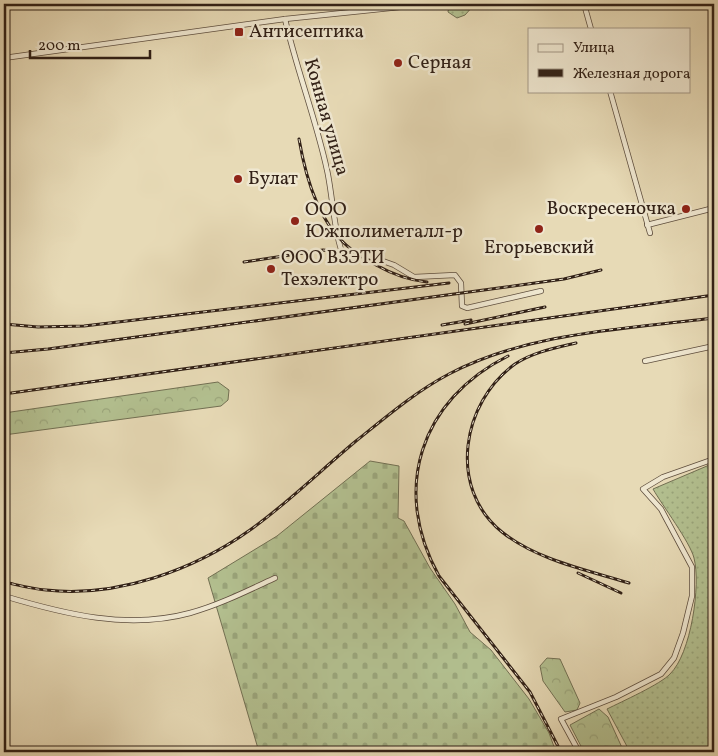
<svg xmlns="http://www.w3.org/2000/svg" width="718" height="756" font-family="Vollkorn,serif">
	<style>
		.grass { fill: url(#grass-dots); stroke: #727053 }
		.forest { fill: url(#forest-crowns); stroke: #727053 }
		.cemetery { fill: url(#cemetery-stones); stroke: #727053 }
		.lines { fill: none; stroke-linecap: round; stroke-linejoin: round }
		.minor-casing { stroke: #5e4e3e; stroke-width: 6 }
		.minor { stroke: #efe7d0; stroke-width: 4.5 }
		.rail-casing { stroke: #312016; stroke-width: 3 }
		.rail { stroke: #efe7d0; stroke-width: 1; stroke-dasharray: 4; stroke-linecap: butt }
		.poi-dot { fill: #8f2418; stroke: #efe7d0; stroke-width: 2 }
		.labels { text-anchor: middle; dominant-baseline: central; stroke-width: 5; stroke-linejoin: round; paint-order: stroke }
		.poi-label { font-size: 19px; fill: #312016; stroke: #efe7d0; text-anchor: start }
		.street-label { font-size: 19px; fill: #312016; stroke: #efe7d0 }
	</style>
	<defs>
		<pattern id="grass-dots" width="8" height="8" patternUnits="userSpaceOnUse" patternTransform="scale(1.25)"><rect width="8" height="8" fill="#b3c090"/><path d="M2 2h.1M6 6h.1" fill="none" stroke="#9aa57b" stroke-width="1.8" stroke-linecap="round"/></pattern>
		<pattern id="forest-crowns" width="20" height="18" patternUnits="userSpaceOnUse" patternTransform="scale(1.25)"><rect width="20" height="18" fill="#b3c090"/><path d="M2 6a3 3 0 1 1 6 0M12 15a3 3 0 1 1 6 0" fill="none" stroke="#9aa57b"/></pattern>
		<pattern id="cemetery-stones" width="16" height="16" patternUnits="userSpaceOnUse" patternTransform="scale(1.25)"><rect width="16" height="16" fill="#b3c090"/><path d="M2 7V4a2 2 0 0 1 4 0v3zM10 15v-3a2 2 0 0 1 4 0v3z" fill="#9aa57b"/></pattern>
	</defs>
	<rect width="100%" height="100%" fill="#e7dab6"/>
	<filter id="stains"><feTurbulence type="fractalNoise" baseFrequency=".004" numOctaves="4"/><feColorMatrix values="0 0 0 0 .2 0 0 0 0 .09 0 0 0 0 .02 0 0 0 .5 -.17"/></filter>
	<radialGradient id="worn" r=".72"><stop offset=".6" stop-color="#630" stop-opacity="0"/><stop offset="1" stop-color="#630" stop-opacity=".3"/></radialGradient>
	<g class="grass">
		<path d="M462 4 474 5 465 15 457 18 448 12 449 5Z"/>
		<path d="M714 463V752H630L607 709C621 702 661 684 670 674 691 654 701 585 694 558 690 542 662 505 653 489Z"/>
	</g>
	<g class="forest">
		<path d="M218 382 229 390 228 400 221 406 4 435V413Z"/>
		<path d="M547 658 560 659 580 703 577 710 565 712 543 681 540 666Z"/>
		<path d="M599 709 608 717 624 752H584L570 725Z"/>
	</g>
	<path class="cemetery" d="M370 461 399 466 398 518 404 521 430 568 455 604 470 632 491 650 529 699 549 733 556 752H259L208 578 277 536Z"/>
	<g class="lines">
		<g class="minor-casing">
			<g id="minor">
				<path d="M584 4 591 29"/>
				<path d="M285 19C297 71 316 119 327 170 332 191 335 241 344 256L353 260 363 254 394 265 414 277 455 275 461 283 462 306 467 308 541 291"/>
				<path d="M4 58 285 19 429 4"/>
				<path d="M610 91 650 233"/>
				<path d="M647 225 714 208"/>
				<path d="M645 361 714 346"/>
				<path d="M4 596C64 614 128 630 190 613 219 605 247 591 275 578"/>
				<path d="M4 750 5 752"/>
				<path d="M579 752 561 719 616 697 661 674 674 658 683 633 692 596V567L661 509 643 489 663 477 714 459"/>
			</g>
		</g>
		<use href="#minor" class="minor"/>
		<g class="rail-casing">
			<g id="rail">
				<path d="M299 139C305 174 317 218 344 243 353 252 365 258 376 265 392 274 408 280 427 282"/>
				<path d="M244 262 323 250 353 253"/>
				<path d="M4 324 38 327 84 326 449 283"/>
				<path d="M465 324 545 307"/>
				<path d="M442 325 471 320"/>
				<path d="M576 343C555 348 533 352 515 364 462 402 447 488 502 532 537 560 587 570 629 583"/>
				<path d="M4 353 48 349 506 287 564 279 601 270"/>
				<path d="M508 356C420 400 391 490 439 576L530 692 561 752"/>
				<path d="M4 394 714 295"/>
				<path d="M578 573 621 593"/>
				<path d="M4 582C18 585 32 589 46 590 117 598 194 570 250 530 288 503 321 470 356 441 386 417 415 392 449 374 529 332 626 329 714 318"/>
			</g>
		</g>
		<use href="#rail" class="rail"/>
	</g>
	<g class="poi-dot">
		<rect x="234" y="27" width="10" height="10" rx="2.5"/>
		<circle cx="398" cy="63" r="5"/>
		<circle cx="238" cy="179" r="5"/>
		<circle cx="686" cy="209" r="5"/>
		<circle cx="295" cy="221" r="5"/>
		<circle cx="539" cy="229" r="5"/>
		<circle cx="271" cy="269" r="5"/>
	</g>
	<g class="labels">
		<g class="poi-label">
			<text x="249" y="32">Антисептика</text>
			<text x="408" y="63">Серная</text>
			<text x="248" y="179">Булат</text>
			<text x="676" y="209" text-anchor="end">Воскресеночка</text>
			<text x="305" y="210">ООО<tspan x="305" dy="22">Южполиметалл-р</tspan></text>
			<text x="539" y="248" text-anchor="middle">Егорьевский</text>
			<text x="281" y="258">ООО ВЗЭТИ<tspan x="281" dy="22">Техэлектро</tspan></text>
		</g>
		<g class="street-label">
			<text transform="translate(326 117) rotate(74)">Конная улица</text>
		</g>
	</g>
	<rect width="718" height="756" fill="none" stroke="#e7dab6" stroke-width="20"/>
	<rect x="5" y="5" width="708" height="746" fill="none" stroke="#312016" stroke-width="2.5"/>
	<rect x="10" y="10" width="698" height="736" fill="none" stroke="#312016"/>
	<rect x="528" y="28" width="162" height="65" fill="#efe7d0" stroke="#a39786"/>
	<rect x="538" y="44" width="25" height="8" fill="#efe7d0" stroke="#a39786"/>
	<text x="573" y="52" font-size="15" fill="#312016">Улица</text>
	<rect x="538" y="69" width="25" height="8" fill="#312016" stroke="#a39786"/>
	<text x="573" y="78" font-size="15" fill="#312016">Железная дорога</text>
	<path d="M30 50v8h120v-8" fill="none" stroke="#312016" stroke-width="2.5"/>
	<text x="38" y="50" font-size="15" fill="#312016" stroke="#efe7d0" stroke-width="4" paint-order="stroke">200 m</text>
	<rect width="100%" height="100%" filter="url(#stains)"/>
	<rect width="100%" height="100%" fill="url(#worn)"/>
</svg>
